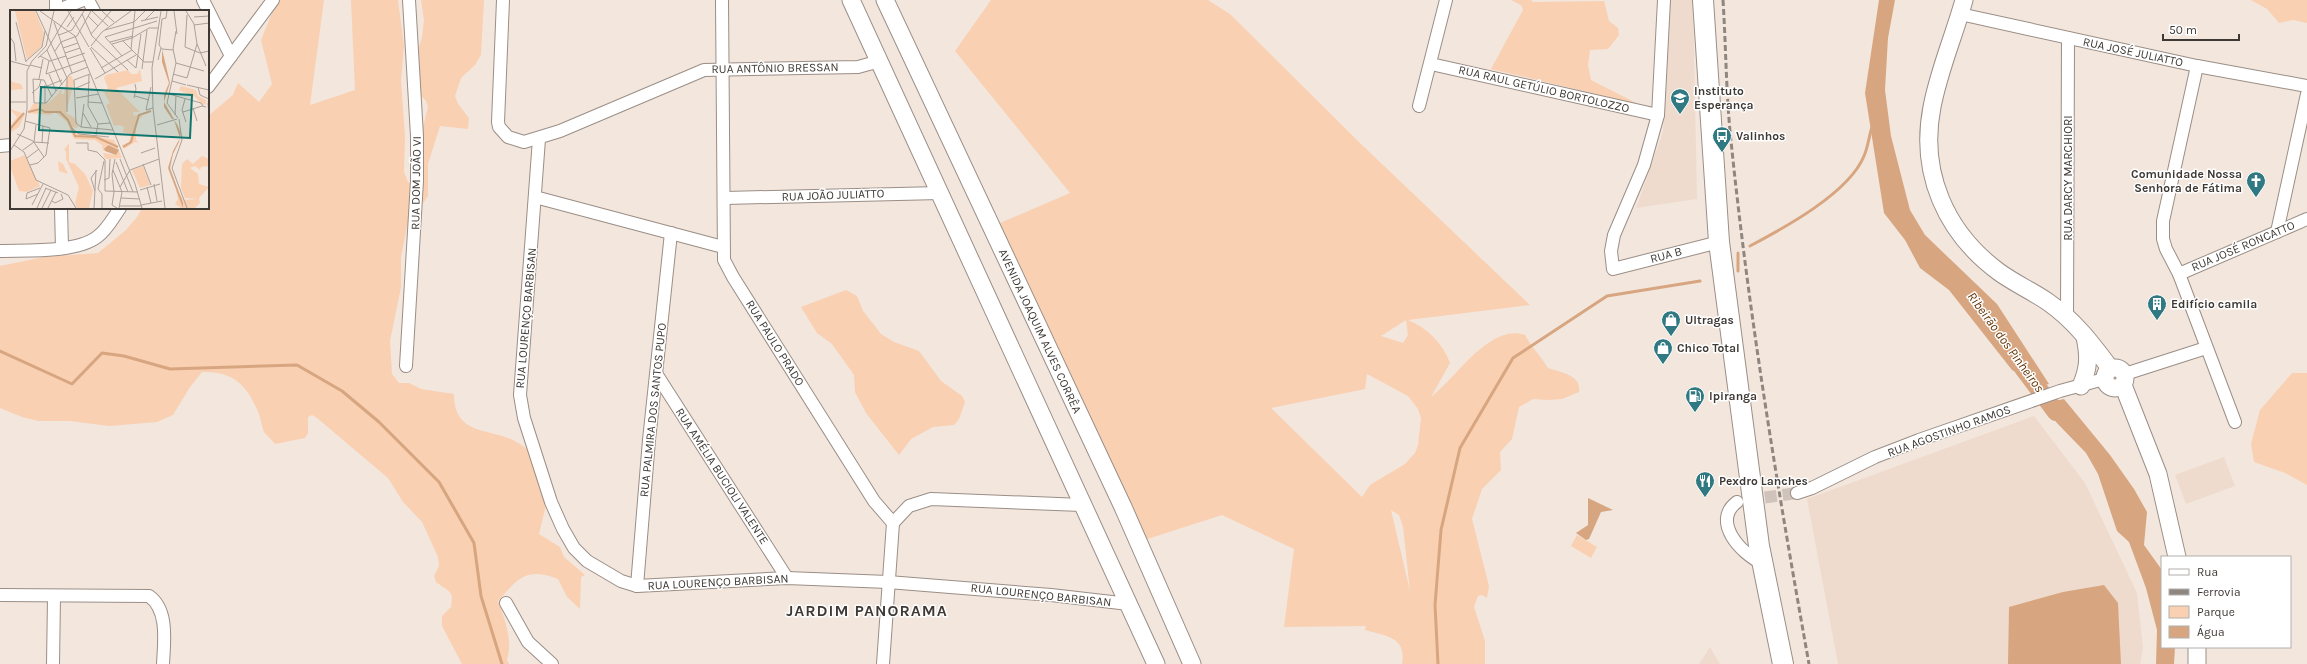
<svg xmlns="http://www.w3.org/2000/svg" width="2307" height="664" font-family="Karla,sans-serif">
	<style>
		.built { fill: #efdbcd }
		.green { fill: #f9d0b2; fill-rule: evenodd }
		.water { fill: #d7a680 }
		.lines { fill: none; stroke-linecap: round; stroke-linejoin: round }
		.stream { stroke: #d7a680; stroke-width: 3 }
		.river { stroke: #d7a680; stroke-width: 18 }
		.minor-tunnel { stroke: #cfc3bb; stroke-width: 12; stroke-dasharray: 12 6; stroke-linecap: butt }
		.minor-casing { stroke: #9a8e86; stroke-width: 14 }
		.secondary-casing { stroke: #9a8e86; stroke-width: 19 }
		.primary-casing { stroke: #9a8e86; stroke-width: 22 }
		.minor { stroke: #fff; stroke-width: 12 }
		.secondary { stroke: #fff; stroke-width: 17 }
		.primary { stroke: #fff; stroke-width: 20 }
		.rail { stroke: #8f8680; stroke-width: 3; stroke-dasharray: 6 3; stroke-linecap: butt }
		.labels { text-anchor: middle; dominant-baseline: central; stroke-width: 3; stroke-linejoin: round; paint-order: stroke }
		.street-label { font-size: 12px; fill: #3e3935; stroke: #fff }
		.poi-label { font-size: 12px; font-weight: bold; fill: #3e3935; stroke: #fff; text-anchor: start }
		.water-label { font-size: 13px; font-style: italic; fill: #623304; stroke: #fff }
		.district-label { font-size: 16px; font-weight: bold; letter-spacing: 1px; fill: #3e3935; stroke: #fff }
		.inset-river { fill: none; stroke: #d7a680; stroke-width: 2 }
		.inset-road { fill: none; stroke: #aba19a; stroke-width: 1 }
		.view { fill: #0f766e; fill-opacity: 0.15; stroke: #0f766e; stroke-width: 2 }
		.inset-edge { fill: none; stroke: #3e3935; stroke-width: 2 }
	</style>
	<rect width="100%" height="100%" fill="#f3e6dd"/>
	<g class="built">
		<path d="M1670 0H1693L1697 199 1636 208 1663 132Z"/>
		<path d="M2034 416 2085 483 2137 593 2143 648 2140 664H1838L1807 499Z"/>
		<path d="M2224 457 2235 486 2186 504 2175 475Z"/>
		<path d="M1710 647 1720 664H1699Z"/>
	</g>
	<g class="green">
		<path d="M280 0H324L310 105 355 90 351 0H398L404 46 401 80 405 137 404 172 408 182 412 184 422 177 424 164 422 131 428 107 426 101 413 87 414 64 422 37 424 20 421 0H484L481 55 475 65 461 78 455 96 458 104 469 118 468 129 440 126 428 164V196L407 226 401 257V287L390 341 392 374 399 383H409L421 389 454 394C454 435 487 428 513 440 521 444 527 449 534 455L546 505 539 534 560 547 564 557 585 575 581 577 580 609 567 597 558 579C527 567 518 578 498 601 505 621 513 639 507 660L509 664H462L442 626V616L451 607 452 597 450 592 436 582 434 576 439 566 438 557 422 522 403 502 388 478 317 418 312 415 308 417V433L305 438 275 444C272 440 267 436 264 432 262 427 261 420 259 414 247 385 234 371 202 372L190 387 173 415 157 422 109 426 70 421H38L22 417 0 408V266L44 257 98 253 126 230 137 217 142 208H208V116L233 95 238 83 259 102 272 84 261 40 274 8Z"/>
		<path d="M991 0H1208L1230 14 1361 144 1530 305 1408 320C1427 328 1443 343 1450 363L1431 397C1457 377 1490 323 1525 335 1531 347 1541 356 1548 368 1560 372 1582 375 1579 392L1562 399 1547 400 1533 399 1519 407 1512 439 1500 452 1501 470 1482 489 1472 519 1489 586 1487 598 1482 595 1478 596 1474 607 1485 641V664H1402C1407 637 1386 636 1365 630L1366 626 1284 627 1294 549 1222 515 1138 542 1000 223 1070 193 955 51ZM1406 320 1408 335 1403 343 1381 336ZM1367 374 1408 396 1418 409 1421 418 1418 445 1415 453 1405 464 1370 485 1362 497 1271 408 1365 389ZM1391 510 1399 515 1403 527 1410 591Z"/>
		<path d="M1511 0H1531L1533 2 1604 1 1609 21 1618 28 1619 35 1608 49 1590 50 1588 65 1591 80 1638 104 1491 69 1523 10 1521 5Z"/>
		<path d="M2251 0H2307V23L2293 20 2279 23 2267 9Z"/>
		<path d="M846 290 857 296 863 311 881 334 894 342 919 351 941 381 962 396 965 402 959 419 954 425 933 427 911 439 899 455 866 413 855 392 854 375 832 344 817 333 801 307Z"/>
		<path d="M2292 373H2307V485L2285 473 2254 462 2251 444 2260 410Z"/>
		<path d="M1577 535 1597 547 1591 558 1571 546Z"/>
	</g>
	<g class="water">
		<path d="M1879 0H1895L1888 38 1885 90 1891 136 1910 210 1925 235 1997 304 2049 384 2030 389 2028 380 2012 370 1949 290 1920 268 1905 240 1884 213 1865 93Z"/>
		<path d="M2064 399 2110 455 2134 489 2147 512 2144 545 2162 570V647H2175L2174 664H2156L2157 630 2146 588 2129 542 2117 531 2098 474 2086 453 2056 422 2046 403Z"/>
		<path d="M1588 498 1613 510 1601 512 1589 539 1586 540 1576 533 1588 525Z"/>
		<path d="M2104 585 2118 603 2121 664H2008L2009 607 2063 592Z"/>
	</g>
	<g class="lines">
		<g class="stream">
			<path d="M1750 246C1784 228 1849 193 1864 156 1868 147 1869 136 1872 127"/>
			<path d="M1738 253V271"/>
			<path d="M0 351 72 384 102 353 124 356 170 369 297 365 342 391 379 422 439 482 474 543 481 596 502 664"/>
			<path d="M1438 664 1435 605 1441 530 1460 448 1513 358 1607 296 1700 281"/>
		</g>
		<path class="river" d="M2023 368 2056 412"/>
		<path class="minor-tunnel" d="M1747 500 1797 493"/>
		<g class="minor-casing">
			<g id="minor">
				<path d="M56 0V11L83 0"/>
				<path d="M88 0 94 11"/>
				<path d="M203 0 231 56"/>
				<path d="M503 0 498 122 499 127 508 137 524 142 560 131 704 70 858 67 880 61"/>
				<path d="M722 0 724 260 733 277 874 501 893 523 883 664"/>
				<path d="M1664 0 1658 115 1644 165 1614 235 1611 251 1613 269 1719 242"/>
				<path d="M1960 14 2197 66 2307 86"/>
				<path d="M1431 64 1658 115"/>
				<path d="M2197 66 2163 221V239L2166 249 2179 274 2235 422"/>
				<path d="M208 87 273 0"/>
				<path d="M1419 106 1446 0"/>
				<path d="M539 139 520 395 524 418 551 502 563 529 574 548 587 561 621 581 637 586 787 578 888 582 1051 595 1129 604"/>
				<path d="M0 146 11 145"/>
				<path d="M535 197 723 247"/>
				<path d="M725 198 940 193"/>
				<path d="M61 208 62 248"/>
				<path d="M2277 232 2307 94"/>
				<path d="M0 251C26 250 76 253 97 237 107 230 113 218 120 208"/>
				<path d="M2179 274 2307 219"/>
				<path d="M2067 318 2068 38"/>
				<path d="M406 366 417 181V136L409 0"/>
				<path d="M2125 374 2206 348"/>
				<path d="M657 375 787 578"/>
				<path d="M1797 493 1812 488 1875 457 1919 440 2060 391 2104 379"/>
				<path d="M1737 502C1711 521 1741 554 1762 563"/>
				<path d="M893 523 909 506 931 499 1082 505"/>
				<path d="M637 586 649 440 671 233"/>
				<path d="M0 595 149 596C169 610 164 643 163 664"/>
				<path d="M506 603 528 642 552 664"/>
				<path d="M53 664 54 597"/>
			</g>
		</g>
		<g class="secondary-casing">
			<g id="secondary">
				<path d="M851 0 1156 664"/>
				<path d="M885 0 1123 507 1192 664"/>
				<path d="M1964 0C1954 36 1939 70 1932 107 1919 173 1946 233 1999 272 2014 283 2032 291 2048 302 2074 320 2092 344 2110 368"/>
				<circle cx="2115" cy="378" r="10"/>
				<path d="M2123 385 2158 474 2177 557"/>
				<path d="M2081 386C2089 368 2089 356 2085 337"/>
				<path d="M2197 664V647"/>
			</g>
		</g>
		<g class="primary-casing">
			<path id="primary" d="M1703 0 1719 242 1759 546 1783 664"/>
		</g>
		<use href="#minor" class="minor"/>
		<use href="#secondary" class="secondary"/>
		<use href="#primary" class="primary"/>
		<path class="rail" d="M1723 0C1726 47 1726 94 1731 141 1749 317 1778 491 1809 664"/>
	</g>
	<defs>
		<g id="school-pin" transform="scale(1)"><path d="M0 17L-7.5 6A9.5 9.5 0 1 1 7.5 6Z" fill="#307882" stroke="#fff"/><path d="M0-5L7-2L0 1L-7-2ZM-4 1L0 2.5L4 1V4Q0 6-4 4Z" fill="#fff"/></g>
		<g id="bus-pin" transform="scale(1)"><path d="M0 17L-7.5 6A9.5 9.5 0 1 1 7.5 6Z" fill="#307882" stroke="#fff"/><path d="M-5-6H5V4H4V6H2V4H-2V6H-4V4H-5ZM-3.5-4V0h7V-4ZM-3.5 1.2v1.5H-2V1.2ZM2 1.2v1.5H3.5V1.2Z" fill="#fff"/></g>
		<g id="church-pin" transform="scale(1)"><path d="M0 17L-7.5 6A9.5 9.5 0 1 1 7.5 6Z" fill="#307882" stroke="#fff"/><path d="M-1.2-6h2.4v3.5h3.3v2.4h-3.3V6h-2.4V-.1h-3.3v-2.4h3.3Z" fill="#fff"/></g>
		<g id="building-pin" transform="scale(1)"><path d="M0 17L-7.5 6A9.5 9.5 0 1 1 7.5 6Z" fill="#307882" stroke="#fff"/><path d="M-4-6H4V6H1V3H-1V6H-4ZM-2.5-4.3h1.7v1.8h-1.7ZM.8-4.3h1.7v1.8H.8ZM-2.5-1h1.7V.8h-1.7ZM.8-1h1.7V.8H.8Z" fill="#fff"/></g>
		<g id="shop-pin" transform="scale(1)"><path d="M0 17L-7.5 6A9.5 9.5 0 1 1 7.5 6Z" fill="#307882" stroke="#fff"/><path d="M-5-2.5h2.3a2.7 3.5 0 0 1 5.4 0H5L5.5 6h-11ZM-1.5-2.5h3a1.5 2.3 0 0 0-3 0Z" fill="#fff"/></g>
		<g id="fuel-pin" transform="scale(1)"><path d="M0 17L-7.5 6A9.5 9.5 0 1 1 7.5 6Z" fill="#307882" stroke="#fff"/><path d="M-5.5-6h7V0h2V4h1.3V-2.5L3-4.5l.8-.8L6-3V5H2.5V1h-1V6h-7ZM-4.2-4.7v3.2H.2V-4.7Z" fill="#fff"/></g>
		<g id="restaurant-pin" transform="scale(1)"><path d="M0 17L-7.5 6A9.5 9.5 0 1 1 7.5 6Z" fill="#307882" stroke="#fff"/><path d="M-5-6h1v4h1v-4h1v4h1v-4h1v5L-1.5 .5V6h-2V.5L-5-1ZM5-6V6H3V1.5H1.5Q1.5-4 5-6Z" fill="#fff"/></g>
	</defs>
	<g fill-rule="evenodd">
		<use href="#school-pin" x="1680" y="98"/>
		<use href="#bus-pin" x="1722" y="136"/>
		<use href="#church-pin" x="2256" y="181"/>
		<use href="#building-pin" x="2157" y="304"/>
		<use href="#shop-pin" x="1671" y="320"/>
		<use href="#shop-pin" x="1663" y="348"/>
		<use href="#fuel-pin" x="1695" y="396"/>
		<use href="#restaurant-pin" x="1705" y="481"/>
	</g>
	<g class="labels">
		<g class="street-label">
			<text transform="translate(2133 52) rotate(12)">RUA JOSÉ JULIATTO</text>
			<text transform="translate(775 68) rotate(-1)">RUA ANTÔNIO BRESSAN</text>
			<text transform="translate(1544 89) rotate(13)">RUA RAUL GETÚLIO BORTOLOZZO</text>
			<text transform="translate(2068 178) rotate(-90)">RUA DARCY MARCHIORI</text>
			<text transform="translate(416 183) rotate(-89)">RUA DOM JOÃO VI</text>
			<text transform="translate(833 195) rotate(-2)">RUA JOÃO JULIATTO</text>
			<text transform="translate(2243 246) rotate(-23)">RUA JOSÉ RONCATTO</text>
			<text transform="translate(1666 255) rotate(-15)">RUA B</text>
			<text transform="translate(526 318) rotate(-85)">RUA LOURENÇO BARBISAN</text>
			<text transform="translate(1040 331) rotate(65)">AVENIDA JOAQUIM ALVES CORRÊA</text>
			<text transform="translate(775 343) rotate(58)">RUA PAULO PRADO</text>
			<text transform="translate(653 410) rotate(-84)">RUA PALMIRA DOS SANTOS PUPO</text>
			<text transform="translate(1949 431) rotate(-20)">RUA AGOSTINHO RAMOS</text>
			<text transform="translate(722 476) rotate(57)">RUA AMÉLIA BUCIOLI VALENTE</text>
			<text transform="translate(718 582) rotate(-3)">RUA LOURENÇO BARBISAN</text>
			<text transform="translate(1041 595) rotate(6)">RUA LOURENÇO BARBISAN</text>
		</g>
		<g class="poi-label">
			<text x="1694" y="91">Instituto<tspan x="1694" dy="14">Esperança</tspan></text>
			<text x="1736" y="136">Valinhos</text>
			<text x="2242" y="174" text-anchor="end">Comunidade Nossa<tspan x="2242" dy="14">Senhora de Fátima</tspan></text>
			<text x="2171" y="304">Edifício camila</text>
			<text x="1685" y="320">Ultragas</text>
			<text x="1677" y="348">Chico Total</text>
			<text x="1709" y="396">Ipiranga</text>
			<text x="1719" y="481">Pexdro Lanches</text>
		</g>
		<g class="water-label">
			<text transform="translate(2006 342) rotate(54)">Ribeirão dos Pinheiros</text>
		</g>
		<g class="district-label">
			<text x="867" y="610">JARDIM PANORAMA</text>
		</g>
	</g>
	<g transform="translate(10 10)">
		<rect width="199" height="199" fill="#f3e6dd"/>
		<path d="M5 1H25L34 23 32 36 17 50ZM130 59 132 71 106 78 130 102H123L124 106 129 104 133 107 129 108 126 116V130L129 133 125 132 114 139 112 135 119 132 121 124 113 122 114 117 109 115 104 116 96 95 100 93 94 83 98 78 94 68 96 65 118 60 121 64H127ZM0 65 2 72 11 74 13 79 0 80ZM61 65 64 72 56 103 65 108 68 116 67 118 63 117 62 122 104 130 112 148 95 149 93 143 106 145 98 134 93 141 92 135 85 130 64 129 57 112 45 102 40 105 18 103 23 94 38 93 48 84 53 75 51 84H54L56 70 58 90 57 68ZM171 76 186 80 188 86 196 90V94L193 95 185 87 169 80ZM0 99 15 104 9 117 0 123V117L7 107ZM59 133V152L65 154 75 164 83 181 79 198H67L65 193 69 177 56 149V141L54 140ZM15 145 30 176 17 182 9 181 0 156V151ZM192 146 199 149V156L191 157 190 160 185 156 180 158 188 164 189 174 199 177 189 188 190 193 185 198H171L165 194 168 189 166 180 175 190 188 189 175 188 171 178 172 154 177 149 183 154ZM48 151 53 154 58 164 49 161ZM133 156 140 175 130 178 122 160Z" fill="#f9d0b2"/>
		<path d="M152 39 160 73 154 92 164 109H162L154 97V85L159 73 152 52ZM164 110 167 114 171 123 169 132 163 144 160 158 173 193V198L158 158 163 141 170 128ZM98 135 109 140 106 145 95 141 94 139Z" fill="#d7a680"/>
		<path class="inset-river" d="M18 102 30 99 35 102H50L58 110 65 126 86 127 108 137M0 119 14 103M113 137 121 132 129 105 141 101"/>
		<path class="inset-road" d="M26 1 57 68V102M30 1 65 26 125 174 132 198M58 1 79 37M82 1 98 16M92 1 104 12M151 1 142 58 143 98 155 198M157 1 156 8 152 9 149 35 152 39 163 40M164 1 167 24M176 1 184 14 187 34 196 56M72 4 82 26 118 60M177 5 175 37 190 43 199 41M78 6 88 16M184 7 199 6M135 10 144 1M131 11 148 7M6 12 16 52M44 12 62 63M184 15 199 13M51 16 61 1M57 17 64 7M95 20 124 12 135 1M166 21 163 39 166 53 157 93 168 108M81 24 101 1M49 25 62 20 74 1M0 27 4 33 6 51M95 27 147 11M95 27 112 46M113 31 134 52H143M100 32 123 26M102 34 122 28 139 18H148M81 36 92 22 121 1M81 37 108 62M53 38 68 33M80 38 95 63M121 39 125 1M37 40 52 75M45 41 51 32 67 26 81 1M55 43 70 38M30 46 40 51 56 46M28 48 37 40 51 16M57 49 75 43M117 50 126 58 131 24M148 50 151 38M0 51 19 56M16 51 32 37 35 21M166 53 194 61M20 55 32 58M91 58 122 40M132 59 137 20M36 64 76 50M36 64 39 51M39 64 46 81M80 64 64 70 66 113 71 117 103 120M163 64 177 68 187 34M79 65 78 96 88 114 86 125M29 69 33 49M85 69 126 45M162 71 176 75M177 75 199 80M37 76 52 70M141 77 136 100 143 98M188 77 190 85 199 89 198 92M64 79 80 72M22 83 29 77 31 70M159 84 191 93 193 96M125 86 139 90M42 87 34 70 23 69 24 93H36L37 92 60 64 78 57M66 88 89 84M124 88 126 79 125 74M175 89 172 100 176 112M0 92H16M78 92 92 93M35 93V75M198 93 199 106M183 98 187 111M173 102 192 96 196 97M73 103 81 117M165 105 166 86M169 109 172 130 162 158 177 198M15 111 40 118 36 145 28 153 20 155M88 114 100 113M147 115 167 109M71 117 74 94M62 118 69 124 99 127M7 124 23 131 34 147M23 132 39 133M32 133 33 116M66 133H78V140L87 142 95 150M4 135 14 142 26 170 58 185 66 198M13 140 24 132 26 115M0 141 14 119 17 99V61L22 51 36 36 44 1M131 143 145 138M17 148 29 139M105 149 102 164 104 182 102 195 107 198M110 149 123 182M95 150V181L128 182M106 152 118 182M133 154 141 175M103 160 112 182 109 198M94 170 99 168 100 149M144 174 147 191M110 177 120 160 149 149M137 177 141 193M35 178 48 183M130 180 150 174M85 181 81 168 87 160M111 188 130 189M16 189 17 183 30 178M16 189 28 184M42 191 45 193 53 189 51 184M22 195 33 174M131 195 152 191M109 196H132M27 198 36 178M32 198 41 180M38 198 46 182M84 198 86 160M92 198V184L88 179 94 151"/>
		<path class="view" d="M31 77 182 85 180 128 29 120Z"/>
		<rect width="199" height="199" class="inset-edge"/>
	</g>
	<rect x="2161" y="556" width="130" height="92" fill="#ffffff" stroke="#b2b0ae"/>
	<rect x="2169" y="569" width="20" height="6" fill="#ffffff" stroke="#b2b0ae"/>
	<text x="2197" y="576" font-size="12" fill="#3e3935">Rua</text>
	<rect x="2169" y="589" width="20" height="6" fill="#8f8680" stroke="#b2b0ae"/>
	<text x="2197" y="596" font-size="12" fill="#3e3935">Ferrovia</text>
	<rect x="2169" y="606" width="20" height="12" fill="#f9d0b2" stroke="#b2b0ae"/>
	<text x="2197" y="616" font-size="12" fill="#3e3935">Parque</text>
	<rect x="2169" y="626" width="20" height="12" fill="#d7a680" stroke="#b2b0ae"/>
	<text x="2197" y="636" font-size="12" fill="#3e3935">Água</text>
	<path d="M2163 34v6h76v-6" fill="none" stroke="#3e3935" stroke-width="2"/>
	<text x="2169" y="34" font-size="12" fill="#3e3935" stroke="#ffffff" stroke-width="3" paint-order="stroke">50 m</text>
</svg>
